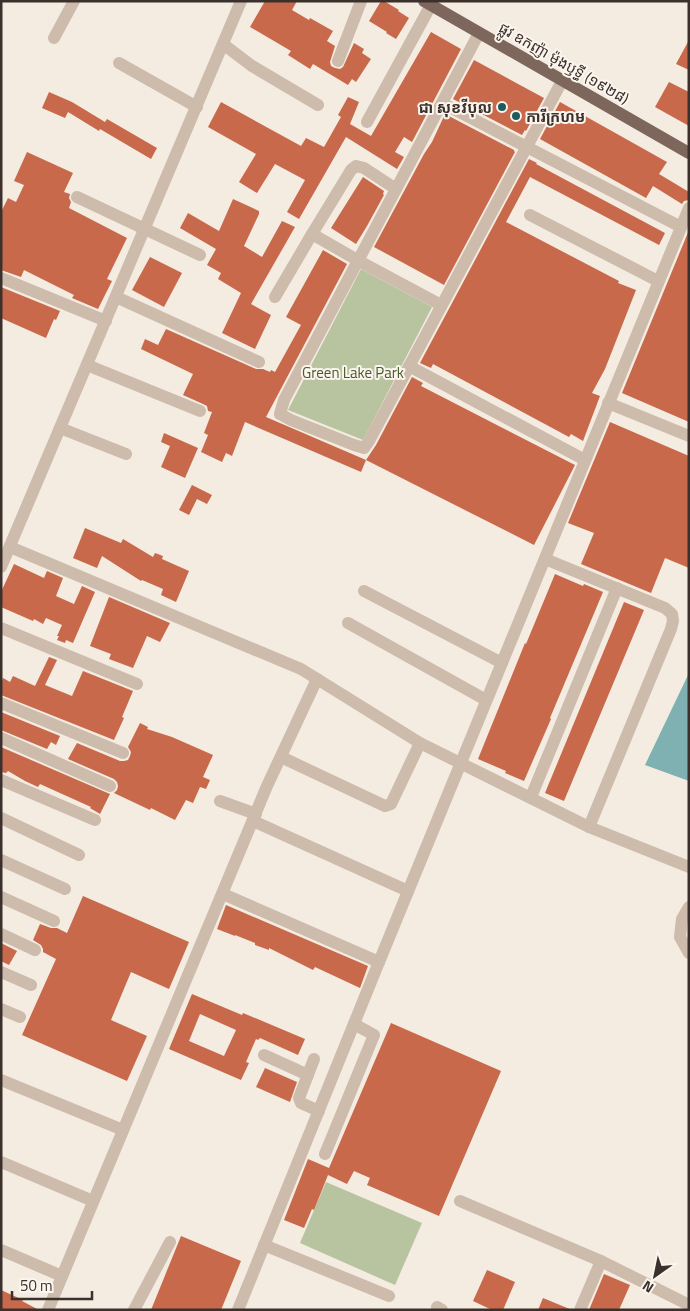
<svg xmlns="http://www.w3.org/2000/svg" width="690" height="1311" font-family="'Titillium Web','Noto Sans Khmer',sans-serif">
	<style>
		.green { fill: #b8c4a0 }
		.water { fill: #7fb0b2 }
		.building { fill: #c8694b; fill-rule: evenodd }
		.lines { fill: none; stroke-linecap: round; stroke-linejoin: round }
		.minor { stroke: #cdbbac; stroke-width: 12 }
		.major { stroke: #7d675c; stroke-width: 12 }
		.poi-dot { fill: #1f5a5e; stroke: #fbf5ee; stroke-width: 2 }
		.labels { text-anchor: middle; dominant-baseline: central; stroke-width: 4; stroke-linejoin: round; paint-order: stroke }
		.street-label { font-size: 15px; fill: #3b302b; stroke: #fbf5ee }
		.poi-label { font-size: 15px; font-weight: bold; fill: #3b302b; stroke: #fbf5ee; text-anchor: end }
		.park-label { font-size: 15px; fill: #4a5a2e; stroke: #fbf5ee }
	</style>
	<rect width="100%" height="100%" fill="#f4ebe1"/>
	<g class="green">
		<path d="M361 269 432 307 363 440 288 410Z"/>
		<path d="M326 1182 422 1223 395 1285 300 1243Z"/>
	</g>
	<path class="water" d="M689 673V781L645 765Z"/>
	<g class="building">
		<path d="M265 1H297L292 10 309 20 310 18 333 31 327 41 335 46 330 62 331 66 335 68 340 69 343 67 354 43 364 49 362 53 371 59 356 82 352 79 348 85 313 64 310 69 288 55 291 51 250 27Z"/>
		<path d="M381 1H384L399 10 398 11 409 18 396 39 386 33 387 32 369 21Z"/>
		<path d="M431 32 461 49 412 142 404 137 395 152 404 157 397 169 346 137 299 219 287 212 305 180 275 164 257 193 239 182 256 154 208 127 221 102 301 146 306 138 324 147 341 117 338 115 348 97 359 102 350 124 371 136Z"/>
		<path d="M689 40V70L676 64Z"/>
		<path d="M474 60 544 98 526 131 525 130 522 135 453 99Z"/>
		<path d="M669 82 689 92V126L655 107Z"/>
		<path d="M49 92 72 102 105 122 107 119 157 148 151 159 100 129 99 131 68 112 65 118 42 108Z"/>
		<path d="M560 102 667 162 659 174 689 192V200L684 201 682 204 653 186 646 198 540 139Z"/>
		<path d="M445 114 514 150V151L515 152 444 285 374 247 424 154 432 142Z"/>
		<path d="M27 152 73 173 64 192 70 194 69 198 71 202 69 208 127 238 107 279 112 281 98 309 72 298 74 295 24 270 21 277 1 270V212L8 198 16 202 24 185 14 181Z"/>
		<path d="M529 159 537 163 536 164 665 233 659 245 530 177 506 222 619 281 618 283 636 290 605 369 592 393 600 396 583 441 571 434 569 437 433 364 431 368 420 363Z"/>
		<path d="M363 177 384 191 383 194 384 195 367 226 356 244 331 228Z"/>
		<path d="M233 199 259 211V214L244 246 262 257 282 221 295 227 251 304 271 315 255 349 222 333 241 293 218 279 221 273 207 265 216 249 180 228 188 213 219 231Z"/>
		<path d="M689 230V422L622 393Z"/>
		<path d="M323 250 347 264 266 417 366 460 361 472 245 422 232 456 226 453 222 462 201 452 208 435 204 433 212 412 208 411 207 406 203 404 183 395 193 374 141 349 145 339 158 345 166 329 256 369H263L270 372 271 370 275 372 301 325 286 317Z"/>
		<path d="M150 257 182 273 164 307 132 290Z"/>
		<path d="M1 287 60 311 56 320 54 319 46 338 1 318Z"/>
		<path d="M412 377 423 383 421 386 575 465 534 545 366 460 376 445Z"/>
		<path d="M610 422 689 456V568L665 558 651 593 581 564 594 533 568 523Z"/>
		<path d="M164 433 198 448 185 478 161 467 170 446 161 442Z"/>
		<path d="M192 485 212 495 207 504 197 499 189 515 179 510Z"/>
		<path d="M85 528 121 543 123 539 153 557 155 553 163 556 162 559 189 571 176 602 161 595 163 589 142 580 141 581 102 556 97 568 73 558Z"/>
		<path d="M14 564 44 578 47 571 63 578 56 596 74 604 82 586 95 592 73 643 66 640 65 643 57 640 59 636H57L62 625 46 618 43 624 34 619 33 621 1 607V592Z"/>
		<path d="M555 574 583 586 584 584 603 592 550 718 551 719 524 781 505 773 506 771 478 759 525 643 526 644Z"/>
		<path d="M109 597 170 623 160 642 147 636 133 668 109 659 111 654 90 646Z"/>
		<path d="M624 602 644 610 564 801 545 793Z"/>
		<path d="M49 657 57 660 45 685 72 696 83 671 133 691 122 717 124 718 114 740 1 695V683L3 678 10 682 13 676 35 686Z"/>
		<path d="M1 712 60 736 56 745 51 742 47 749 1 730Z"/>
		<path d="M140 723 148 727 147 729 172 737 213 755 203 777 210 780 206 789 200 787 193 803 186 800 175 820 151 808 150 810 114 793 117 790 118 786 117 782 114 779 68 759 77 743 120 761H124L128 760 130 756 131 752 128 747Z"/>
		<path d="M1 747 110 794 100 814 90 808 91 807 40 784 38 787 25 781 8 771 6 773 1 772Z"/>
		<path d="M83 896 189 942 169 989 131 972 111 1020 147 1036 127 1081 22 1035 56 959 43 952V949L41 945 33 940 40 924 51 928H57L67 933Z"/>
		<path d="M226 905 368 966 360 988 315 967 313 970 269 948V950L255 945V943L235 935V936L217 929Z"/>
		<path d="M1 943 17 951 9 965 1 961Z"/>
		<path d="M192 994 242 1015 243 1013 305 1039 298 1055 260 1038 258 1040 256 1039 246 1062 249 1063 241 1080 169 1049ZM200 1014 236 1030 224 1056 189 1041Z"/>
		<path d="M391 1023 501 1071 439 1216 367 1185 370 1178 354 1171 347 1184 328 1175 314 1210 312 1209 304 1228 284 1220 308 1159 329 1168Z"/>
		<path d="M265 1068 297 1082 290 1102 256 1087Z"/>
		<path d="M181 1236 241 1261 221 1310H151Z"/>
		<path d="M487 1270 515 1282 503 1310H492L473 1301Z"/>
		<path d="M604 1274 630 1285 619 1310H589Z"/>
		<path d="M1 1290 23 1300 22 1301 39 1310H1Z"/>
		<path d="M543 1298 572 1310H538Z"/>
	</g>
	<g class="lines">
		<g class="minor">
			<path d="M479 33 284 400 280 414 291 420 354 445 364 448 369 441 562 81"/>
			<path d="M54 38 74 1"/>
			<path d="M223 44 252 66 318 105"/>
			<path d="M338 61 361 1"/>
			<path d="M119 63 197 107"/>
			<path d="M442 103 681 227"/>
			<path d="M367 122 431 5"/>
			<path d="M77 197 200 255"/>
			<path d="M530 215 658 281"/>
			<path d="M312 234 351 170 356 166 364 168 396 189"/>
			<path d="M1 278 106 321"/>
			<path d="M116 297 259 362"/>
			<path d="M275 297 312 234 359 261 441 305"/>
			<path d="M87 365 200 411"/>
			<path d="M409 366 585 460"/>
			<path d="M608 403 689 436"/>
			<path d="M60 428 126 454"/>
			<path d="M10 547 301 669 420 743 589 827 689 867"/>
			<path d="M545 559 665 608 672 614 673 621 671 629 589 827"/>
			<path d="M1 567 241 1"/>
			<path d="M364 591 502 663"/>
			<path d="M348 623 486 700"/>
			<path d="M1 628 137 684"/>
			<path d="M1 703 123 753"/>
			<path d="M1 738 110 786"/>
			<path d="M281 757 385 806 391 804 420 743"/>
			<path d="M1 780 95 820"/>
			<path d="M531 797 617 588"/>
			<path d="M220 801 256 814"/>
			<path d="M1 818 79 855"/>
			<path d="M253 821 408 891"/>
			<path d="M1 860 65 889"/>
			<path d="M223 894 379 962"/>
			<path d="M1 897 54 921"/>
			<path d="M689 907 682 919 680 937 689 953"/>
			<path d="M1 934 35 950"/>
			<path d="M1 972 31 985"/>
			<path d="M1 1009 20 1017"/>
			<path d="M264 1055 308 1075"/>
			<path d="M314 1059 299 1098 301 1103 319 1111"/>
			<path d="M1 1080 123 1130"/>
			<path d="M325 1154 374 1035 354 1024"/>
			<path d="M1 1162 93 1201"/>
			<path d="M460 1201 601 1261 689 1305"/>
			<path d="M264 1245 389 1296"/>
			<path d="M1 1250 62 1276"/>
			<path d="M437 1307 442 1310"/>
			<path d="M48 1310 267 786 317 679"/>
			<path d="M134 1310 170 1242"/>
			<path d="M238 1310 379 962 689 208"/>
			<path d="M580 1310 601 1261"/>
		</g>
		<path class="major" d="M424 1 689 153"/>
	</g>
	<g class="poi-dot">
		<circle cx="502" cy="107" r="5"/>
		<circle cx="516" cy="116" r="5"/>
	</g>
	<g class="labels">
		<g class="street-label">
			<text transform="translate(564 63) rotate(30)">ផ្លូវ ឧកញ៉ា ម៉ុងឫទ្ធី (១៩២៨)</text>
		</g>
		<g class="poi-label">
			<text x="492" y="107">ជា សុខវីបុល</text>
			<text x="526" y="116" text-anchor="start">ការីក្រហម</text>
		</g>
		<g class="park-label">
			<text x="353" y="372">Green Lake Park</text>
		</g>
	</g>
	<rect width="690" height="1311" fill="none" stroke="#3b302b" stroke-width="5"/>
	<g transform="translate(655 1276) rotate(213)" stroke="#fbf5ee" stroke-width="4" paint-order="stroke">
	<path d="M0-4L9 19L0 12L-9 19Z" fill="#3b302b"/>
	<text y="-8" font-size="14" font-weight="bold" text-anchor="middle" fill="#3b302b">N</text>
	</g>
	<path d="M12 1291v8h80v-8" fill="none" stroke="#3b302b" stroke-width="2.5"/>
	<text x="20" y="1291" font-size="15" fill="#3b302b" stroke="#fbf5ee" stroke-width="4" paint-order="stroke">50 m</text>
</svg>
